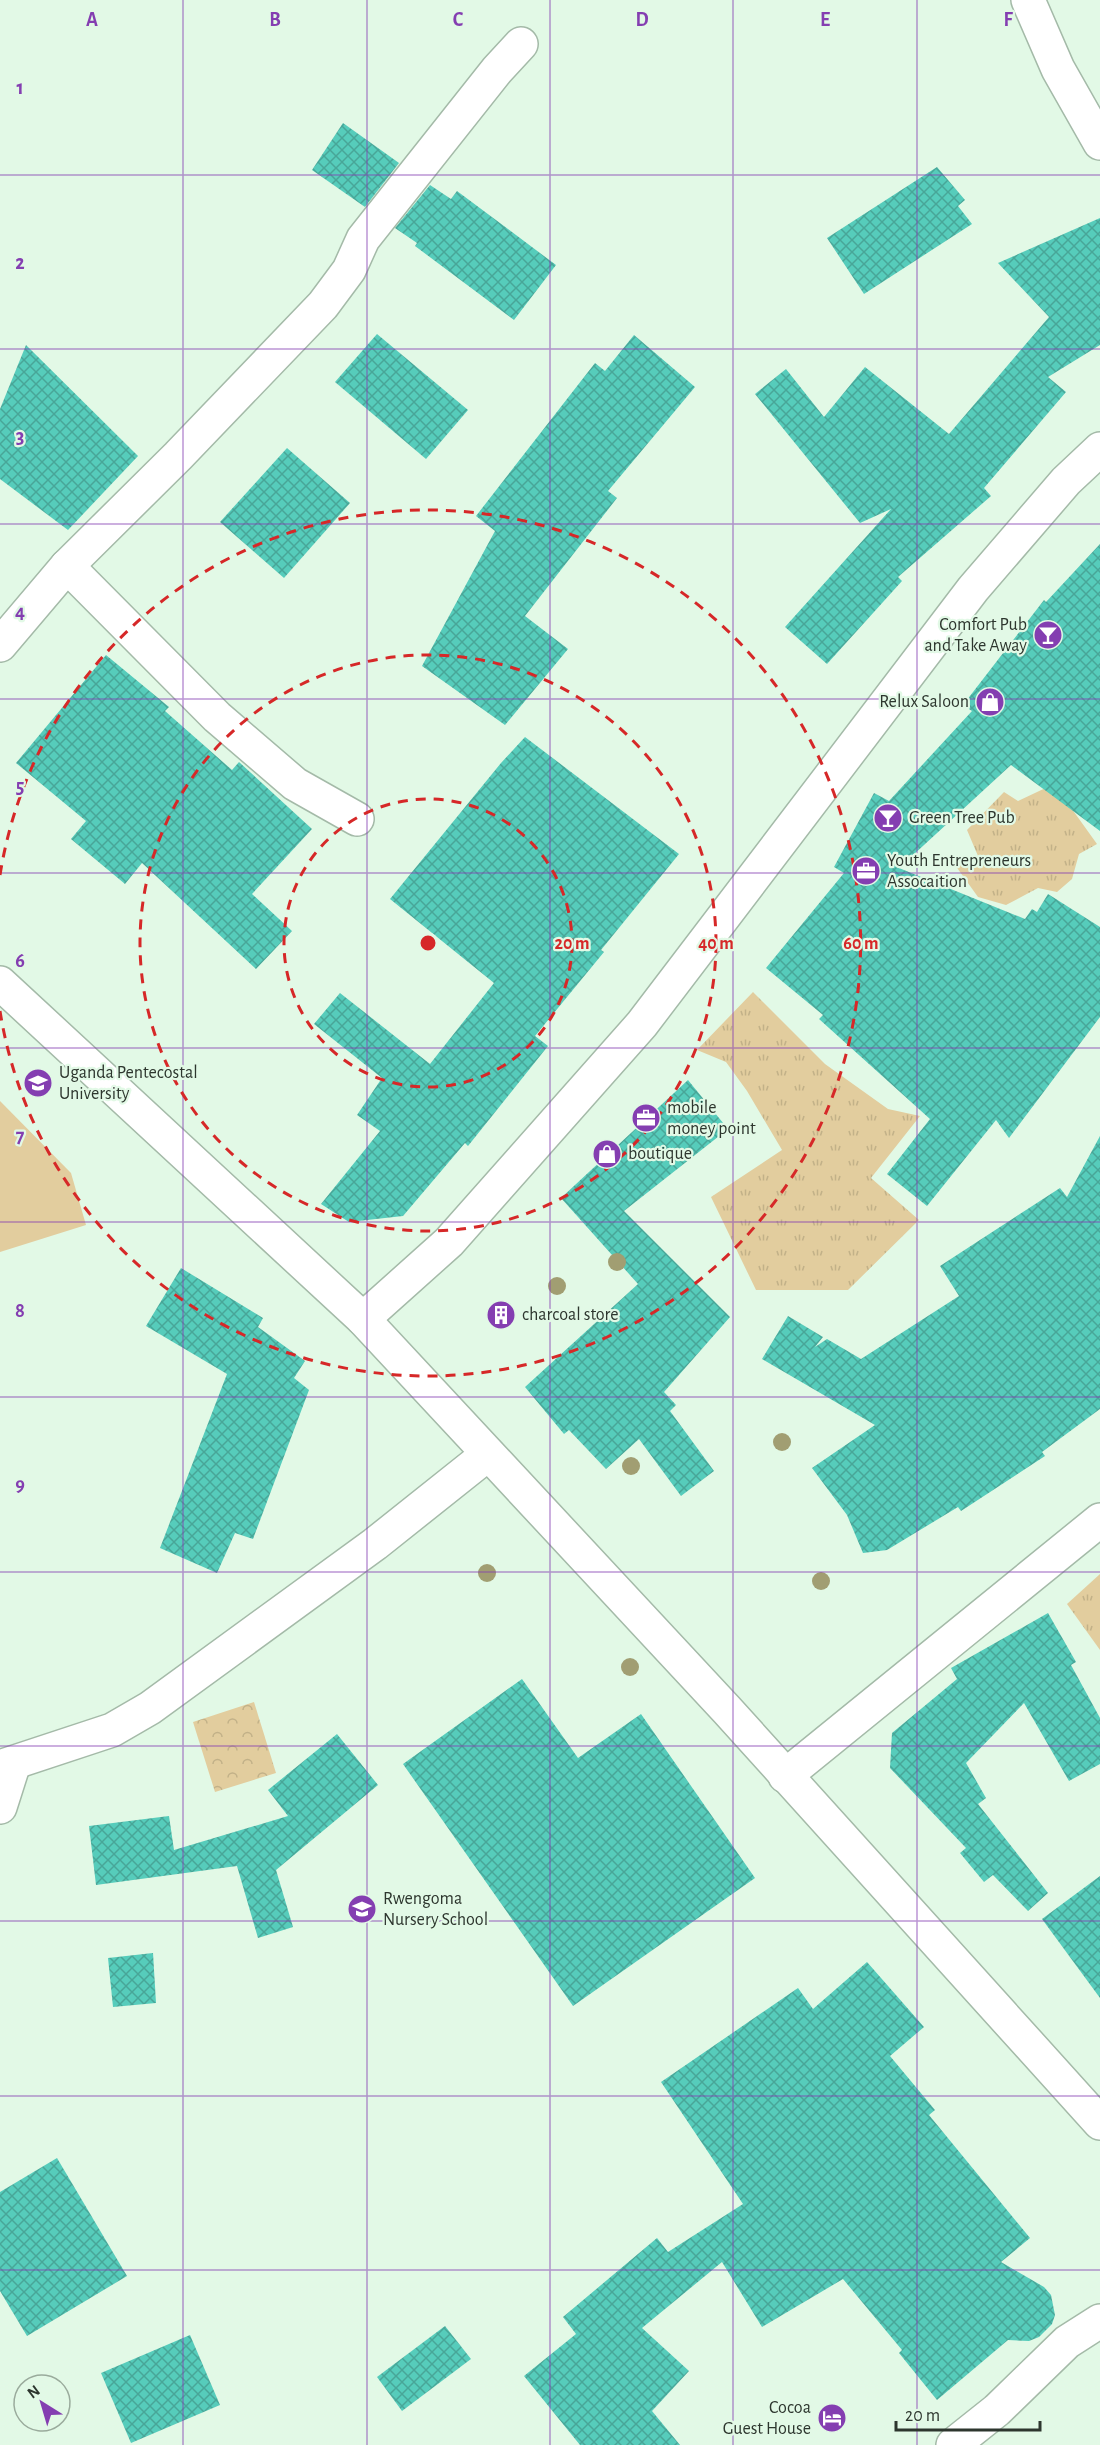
<svg xmlns="http://www.w3.org/2000/svg" width="1100" height="2445" font-family="'Alegreya Sans',sans-serif">
	<style>
		.grass { fill: url(#grass-tufts) }
		.park { fill: url(#park-crowns) }
		.garden { fill: #e2cd9e }
		.building { fill: url(#building-cross-hatch) }
		.lines { fill: none; stroke-linecap: round; stroke-linejoin: round }
		.minor-casing { stroke: #a4baa8; stroke-width: 36 }
		.minor { stroke: #fff; stroke-width: 33 }
		.tree { fill: #a19e72 }
		.grid { fill: none; stroke: #843eb1; stroke-width: 1.5; stroke-opacity: 0.55 }
		.ring { fill: none; stroke: #d62828; stroke-width: 3; stroke-dasharray: 10 8 }
		.labels { text-anchor: middle; dominant-baseline: central; stroke-width: 4.5; stroke-linejoin: round; paint-order: stroke }
		.poi-label { font-size: 18px; fill: #2d362e; stroke: #e2f9e6; text-anchor: start }
		.grid-label { font-size: 20px; text-anchor: middle; font-weight: bold; fill: #843eb1; stroke: #e2f9e6; stroke-width: 4.5; stroke-linejoin: round; paint-order: stroke }
		.centre { fill: #d62828; stroke: #e2f9e6; stroke-width: 3 }
		.ring-label { font-size: 18px; text-anchor: middle; font-weight: bold; fill: #d62828; stroke: #e2f9e6; stroke-width: 4.5; stroke-linejoin: round; paint-order: stroke }
	</style>
	<defs>
		<pattern id="grass-tufts" width="24" height="20" patternUnits="userSpaceOnUse" patternTransform="scale(1.5)"><rect width="24" height="20" fill="#e2cd9e"/><path d="M3 7l-1-3M5 7V3M7 7l1-3M15 17l-1-3M17 17v-4M19 17l1-3" fill="none" stroke="#c2b188"/></pattern>
		<pattern id="park-crowns" width="20" height="18" patternUnits="userSpaceOnUse" patternTransform="scale(1.5)"><rect width="20" height="18" fill="#e2cd9e"/><path d="M2 6a3 3 0 1 1 6 0M12 15a3 3 0 1 1 6 0" fill="none" stroke="#c2b188"/></pattern>
		<pattern id="building-cross-hatch" width="8" height="8" patternUnits="userSpaceOnUse" patternTransform="scale(1.5)"><rect width="8" height="8" fill="#56ccbb"/><path d="M0 0l8 8M0 8l8-8" fill="none" stroke="#48a698"/></pattern>
	</defs>
	<rect width="100%" height="100%" fill="#e2f9e6"/>
	<g class="grass">
		<path d="M1054 784 1097 844 1079 854 1072 879 1057 892 1038 888 1006 905 978 897 955 865 978 856 967 830 1004 792 1018 801Z"/>
		<path d="M753 992 825 1064 888 1109 920 1116 871 1178 919 1220 848 1290H756L711 1197 782 1150 747 1091 726 1062 697 1050Z"/>
		<path d="M1100 1574V1650L1067 1604Z"/>
	</g>
	<path class="park" d="M254 1702 276 1773 215 1792 193 1722Z"/>
	<path class="garden" d="M0 1101 71 1173 86 1225 0 1252Z"/>
	<g class="building">
		<path d="M343 123 399 163 365 207 312 170Z"/>
		<path d="M937 167 965 200 958 206 972 224 864 294 827 238Z"/>
		<path d="M430 185 451 199 457 191 556 265 514 320 415 246 417 243 395 228Z"/>
		<path d="M1100 218V345L1048 377 1066 392 984 488 991 496 898 577 902 581 827 664 785 627 891 509 860 523 755 394 786 369 824 417 865 367 949 434 1049 317 998 263Z"/>
		<path d="M377 334 468 410 426 459 335 382Z"/>
		<path d="M634 335 695 387 608 491 617 498 525 616 568 649 505 725 422 666 495 531 476 516 595 363 605 371Z"/>
		<path d="M26 345 138 456 68 530 0 479V409Z"/>
		<path d="M287 448 350 503 284 578 220 522Z"/>
		<path d="M1100 544V831L1011 765 899 868 1025 919 1032 909 1037 912 1048 894 1100 927V1017L1009 1138 996 1120 927 1206 887 1174 930 1119 819 1019 823 1015 766 968 844 873 834 867 874 793 889 801 972 711 963 705 1044 600 1046 602Z"/>
		<path d="M106 655 169 707 165 711 232 770 239 762 312 829 252 894 292 931 256 969 142 863 125 884 71 839 86 821 16 763Z"/>
		<path d="M525 737 679 854 601 950 604 952 535 1036 548 1046 468 1146 465 1143 403 1216 349 1222 321 1204 380 1131 357 1115 382 1078 314 1024 340 993 430 1064 494 983 390 899 501 763Z"/>
		<path d="M688 1080 728 1129 624 1211 730 1317 664 1392 676 1405 670 1411 714 1471 681 1496 639 1439 606 1469 569 1430 564 1434 525 1387 638 1284 561 1198Z"/>
		<path d="M1100 1136V1409L1042 1452 1045 1456 961 1511 958 1507 887 1550 863 1553 847 1515 812 1468 875 1425 762 1359 788 1316 823 1337 815 1347 827 1339 861 1359 959 1296 940 1266 1060 1188 1067 1197Z"/>
		<path d="M181 1268 263 1318 258 1327 305 1361 294 1378 309 1390 253 1539 235 1533 217 1573 160 1548 227 1374 146 1326Z"/>
		<path d="M1048 1613 1076 1662 1071 1665 1100 1718V1764L1069 1781 1024 1703 966 1763 986 1798 978 1804 1048 1893 1028 1911 993 1875 984 1882 960 1853 966 1848 890 1768 892 1733 957 1679 951 1668Z"/>
		<path d="M522 1679 578 1758 641 1714 755 1878 573 2006 403 1764Z"/>
		<path d="M337 1734 378 1785 276 1870 293 1927 258 1938 237 1866 96 1885 89 1826 169 1816 174 1850 288 1816 268 1790Z"/>
		<path d="M1100 1876V1998L1042 1919Z"/>
		<path d="M153 1953 156 2003 113 2007 108 1958Z"/>
		<path d="M867 1962 924 2027 890 2056 935 2110 929 2115 1030 2238 1001 2262 1044 2287 1051 2295 1055 2315 1052 2324 1039 2337 1029 2341 1008 2340 937 2400 899 2353 902 2350 843 2279 762 2327 722 2262 642 2328 689 2371 652 2411 680 2445H580L524 2376 576 2334 563 2317 657 2238 668 2252 743 2204 661 2082 798 1988 813 2009Z"/>
		<path d="M57 2158 127 2276 27 2336 0 2291V2192Z"/>
		<path d="M445 2326 471 2359 402 2411 377 2377Z"/>
		<path d="M190 2335 220 2405 131 2443 101 2373Z"/>
	</g>
	<g class="lines">
		<g class="minor-casing">
			<g id="minor">
				<path d="M1028 0 1058 69 1100 143"/>
				<path d="M67 566 217 717 295 784 357 819"/>
				<path d="M0 645 67 566 178 456 323 305 349 270 363 239 497 70 521 44"/>
				<path d="M0 983 363 1319 727 1710 1100 2123"/>
				<path d="M363 1319 449 1242 642 1024 973 589 1066 481 1100 449"/>
				<path d="M0 1767 112 1730 150 1708 375 1544 488 1454"/>
				<path d="M785 1776 1100 1520"/>
				<path d="M0 1807 14 1763"/>
				<path d="M953 2445 997 2410 1067 2342 1100 2321"/>
			</g>
		</g>
		<use href="#minor" class="minor"/>
	</g>
	<g class="tree">
		<circle cx="617" cy="1262" r="9"/>
		<circle cx="557" cy="1286" r="9"/>
		<circle cx="782" cy="1442" r="9"/>
		<circle cx="631" cy="1466" r="9"/>
		<circle cx="487" cy="1573" r="9"/>
		<circle cx="821" cy="1581" r="9"/>
		<circle cx="630" cy="1667" r="9"/>
	</g>
	<path class="grid" d="M183 0V2445M367 0V2445M550 0V2445M733 0V2445M917 0V2445M0 175H1100M0 349H1100M0 524H1100M0 699H1100M0 873H1100M0 1048H1100M0 1222H1100M0 1397H1100M0 1572H1100M0 1746H1100M0 1921H1100M0 2096H1100M0 2270H1100"/>
	<g class="ring">
		<circle cx="428" cy="943" r="144"/>
		<circle cx="428" cy="943" r="288"/>
		<path d="M0 875A433 433 0 1 1 0 1011"/>
	</g>
	<defs>
		<g id="bar-disc" transform="scale(1.5)"><circle r="9.5" fill="#843eb1" stroke="#e2f9e6"/><path d="M-6-5H6L.8 .8V4.5H3.5V6h-7V4.5H-.8V.8Z" fill="#fff"/></g>
		<g id="shop-disc" transform="scale(1.5)"><circle r="9.5" fill="#843eb1" stroke="#e2f9e6"/><path d="M-5-2.5h2.3a2.7 3.5 0 0 1 5.4 0H5L5.5 6h-11ZM-1.5-2.5h3a1.5 2.3 0 0 0-3 0Z" fill="#fff"/></g>
		<g id="office-disc" transform="scale(1.5)"><circle r="9.5" fill="#843eb1" stroke="#e2f9e6"/><path d="M-6-3h4V-5.5h4V-3h4V5H-6ZM-1-4.5V-3h2v-1.5ZM-6 0V1H6V0Z" fill="#fff"/></g>
		<g id="university-disc" transform="scale(1.5)"><circle r="9.5" fill="#843eb1" stroke="#e2f9e6"/><path d="M0-5L7-2L0 1L-7-2ZM-4 1L0 2.5L4 1V4Q0 6-4 4Z" fill="#fff"/></g>
		<g id="building-disc" transform="scale(1.5)"><circle r="9.5" fill="#843eb1" stroke="#e2f9e6"/><path d="M-4-6H4V6H1V3H-1V6H-4ZM-2.5-4.3h1.7v1.8h-1.7ZM.8-4.3h1.7v1.8H.8ZM-2.5-1h1.7V.8h-1.7ZM.8-1h1.7V.8H.8Z" fill="#fff"/></g>
		<g id="school-disc" transform="scale(1.5)"><circle r="9.5" fill="#843eb1" stroke="#e2f9e6"/><path d="M0-5L7-2L0 1L-7-2ZM-4 1L0 2.5L4 1V4Q0 6-4 4Z" fill="#fff"/></g>
		<g id="hotel-disc" transform="scale(1.5)"><circle r="9.5" fill="#843eb1" stroke="#e2f9e6"/><path d="M-6-4.5h1.5V1H6V5H4.5V3h-9V5H-6ZM-4 0a1.8 1.8 0 1 1 3.6 0ZM.5 0V-2.5h3Q6-2.5 6 0Z" fill="#fff"/></g>
	</defs>
	<g fill-rule="evenodd">
		<use href="#bar-disc" x="1048" y="635"/>
		<use href="#shop-disc" x="990" y="702"/>
		<use href="#bar-disc" x="888" y="818"/>
		<use href="#office-disc" x="866" y="871"/>
		<use href="#university-disc" x="38" y="1083"/>
		<use href="#office-disc" x="646" y="1118"/>
		<use href="#shop-disc" x="607" y="1154"/>
		<use href="#building-disc" x="501" y="1315"/>
		<use href="#school-disc" x="362" y="1909"/>
		<use href="#hotel-disc" x="832" y="2418"/>
	</g>
	<g class="labels">
		<g class="poi-label">
			<text x="1027" y="625" text-anchor="end">Comfort Pub<tspan x="1027" dy="21">and Take Away</tspan></text>
			<text x="969" y="702" text-anchor="end">Relux Saloon</text>
			<text x="909" y="818">Green Tree Pub</text>
			<text x="887" y="861">Youth Entrepreneurs<tspan x="887" dy="21">Assocaition</tspan></text>
			<text x="59" y="1073">Uganda Pentecostal<tspan x="59" dy="21">University</tspan></text>
			<text x="667" y="1108">mobile<tspan x="667" dy="21">money point</tspan></text>
			<text x="628" y="1154">boutique</text>
			<text x="522" y="1315">charcoal store</text>
			<text x="383" y="1899">Rwengoma<tspan x="383" dy="21">Nursery School</tspan></text>
			<text x="811" y="2408" text-anchor="end">Cocoa<tspan x="811" dy="21">Guest House</tspan></text>
		</g>
	</g>
	<g class="grid-label">
		<text x="92" y="26">A</text>
		<text x="275" y="26">B</text>
		<text x="458" y="26">C</text>
		<text x="642" y="26">D</text>
		<text x="825" y="26">E</text>
		<text x="1008" y="26">F</text>
		<text x="20" y="94">1</text>
		<text x="20" y="269">2</text>
		<text x="20" y="443">3</text>
		<text x="20" y="618">4</text>
		<text x="20" y="793">5</text>
		<text x="20" y="967">6</text>
		<text x="20" y="1142">7</text>
		<text x="20" y="1317">8</text>
		<text x="20" y="1491">9</text>
	</g>
	<circle cx="428" cy="943" r="9" class="centre"/>
	<g class="ring-label">
		<text x="572" y="949">20 m</text>
		<text x="716" y="949">40 m</text>
		<text x="861" y="949">60 m</text>
	</g>
	<g transform="translate(42 2403) rotate(323)"><circle r="28" fill="#e2f9e6" stroke="#9aab9c" stroke-width="1.5"/>
	<path d="M0-4.5L10 22L0 15L-10 22Z" fill="#843eb1"/>
	<text y="-9" font-size="16" font-weight="bold" text-anchor="middle" fill="#2d362e">N</text>
	</g>
	<path d="M896 2421v9h144v-9" fill="none" stroke="#2d362e" stroke-width="3"/>
	<text x="905" y="2421" font-size="18" fill="#2d362e" stroke="#e2f9e6" stroke-width="4.5" paint-order="stroke">20 m</text>
</svg>
